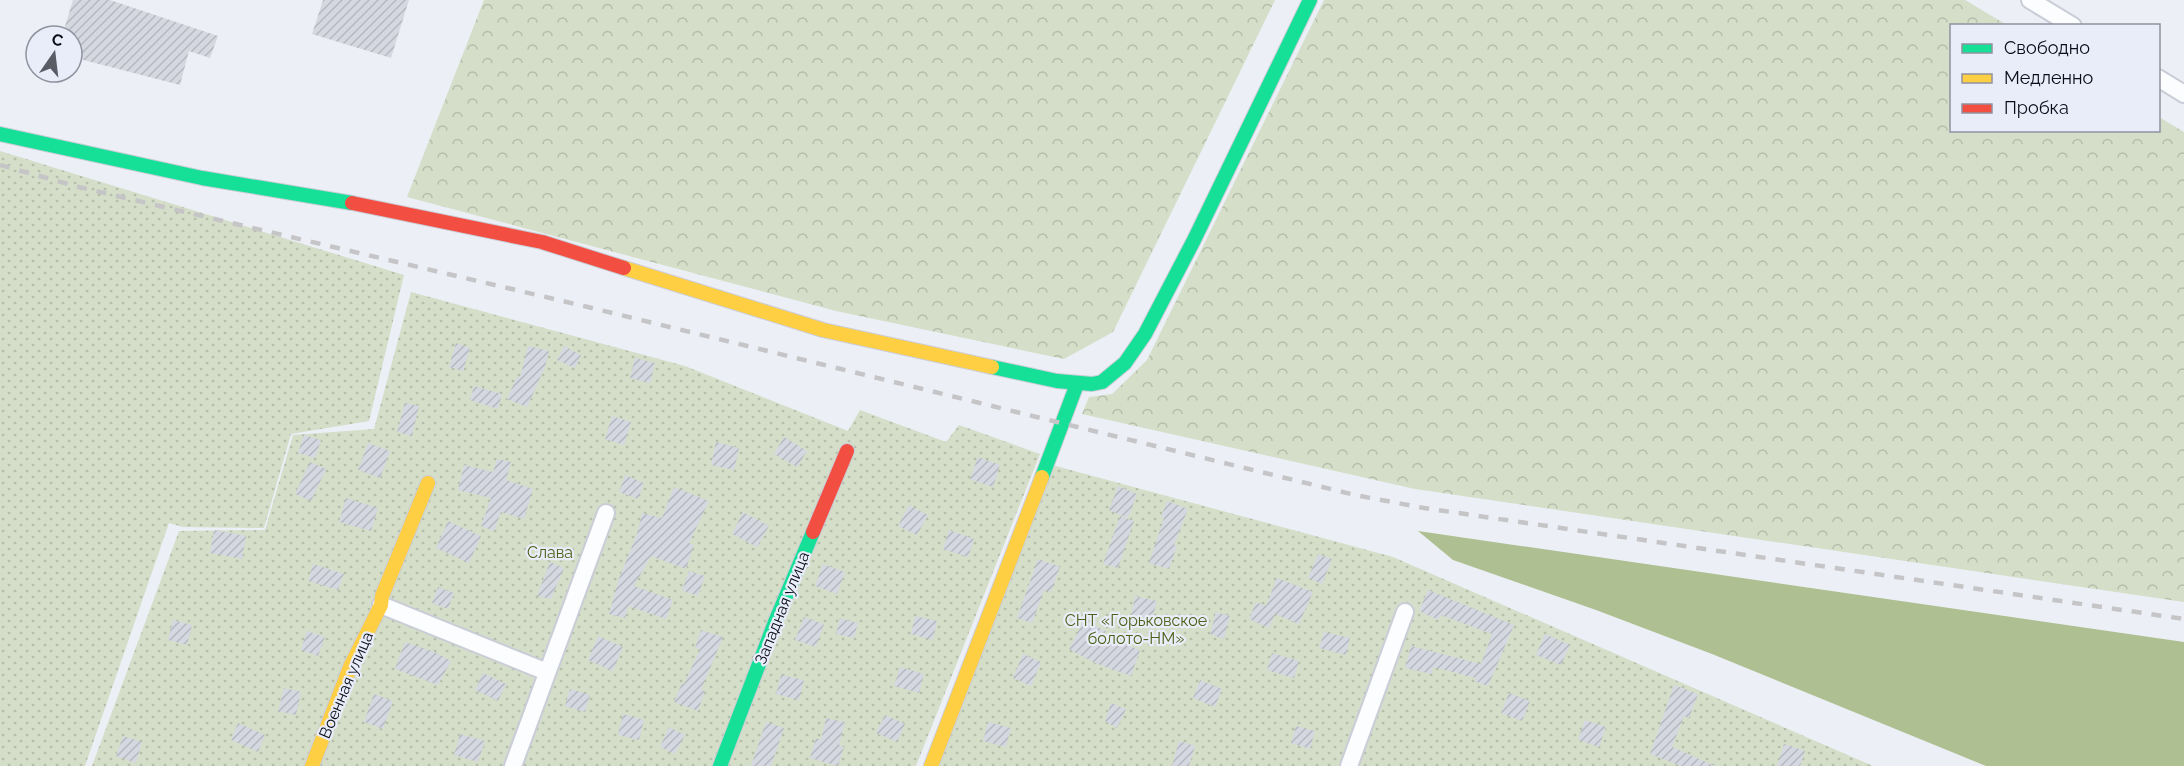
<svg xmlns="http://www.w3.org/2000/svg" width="2184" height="766" font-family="Raleway,sans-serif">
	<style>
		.green { fill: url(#green-dots) }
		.forest { fill: url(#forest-crowns) }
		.water { fill: #aec091 }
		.building { fill: url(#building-hatch) }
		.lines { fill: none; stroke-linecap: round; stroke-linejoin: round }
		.street-casing { stroke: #cacdd7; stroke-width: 20 }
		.fast-casing { stroke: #cacdd7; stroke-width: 16 }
		.slow-casing { stroke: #cacdd7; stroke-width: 16 }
		.jam-casing { stroke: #cacdd7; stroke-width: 16 }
		.street { stroke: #fcfdfe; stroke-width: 16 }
		.fast { stroke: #16e098; stroke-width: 14 }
		.slow { stroke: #ffcf43; stroke-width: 14 }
		.jam { stroke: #f24e42; stroke-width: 14 }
		.rail { stroke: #c5c5c7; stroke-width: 4.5; stroke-dasharray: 10 10; stroke-linecap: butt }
		.labels { text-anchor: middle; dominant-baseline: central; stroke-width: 4.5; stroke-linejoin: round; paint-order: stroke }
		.park-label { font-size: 16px; fill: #4b6117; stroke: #e9edfa }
		.street-label { font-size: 16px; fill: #0a0c17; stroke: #e9edfa }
	</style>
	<defs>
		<pattern id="green-dots" width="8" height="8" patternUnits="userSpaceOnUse" patternTransform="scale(1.5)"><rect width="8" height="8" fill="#d4dec8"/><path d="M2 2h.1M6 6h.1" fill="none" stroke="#b5bdab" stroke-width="1.8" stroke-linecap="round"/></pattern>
		<pattern id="forest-crowns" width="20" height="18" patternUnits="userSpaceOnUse" patternTransform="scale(1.5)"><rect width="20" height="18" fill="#d4dec8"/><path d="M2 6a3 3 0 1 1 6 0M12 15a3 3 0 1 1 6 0" fill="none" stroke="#b5bdab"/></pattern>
		<pattern id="building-hatch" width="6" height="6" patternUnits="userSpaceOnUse" patternTransform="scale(1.5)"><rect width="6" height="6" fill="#d5d8e1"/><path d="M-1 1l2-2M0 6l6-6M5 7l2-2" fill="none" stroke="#b6b8c0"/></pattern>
	</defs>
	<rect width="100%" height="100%" fill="#edeff6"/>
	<g class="green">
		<path d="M0 151 404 275 369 421 291 434 264 528 183 527 169 523 85 766H0Z"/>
		<path d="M411 292 685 366 848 431 860 410 946 442 959 425 1040 454 916 766H92L179 531 265 530 293 435 374 429Z"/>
		<path d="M1052 465 1393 557 1873 766H935Z"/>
	</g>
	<g class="forest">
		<path d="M484 0H1275L1113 332 1064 359 836 311 407 197Z"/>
		<path d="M1324 0H1965L2007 25 1952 26V130H2158L2159 117 2184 132V602L1415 489 1082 414 1089 397 1112 394 1147 360Z"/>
	</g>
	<path class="water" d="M1418 531 2184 642V766H1986L1712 654 1596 610 1453 560Z"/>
	<g class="building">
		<path d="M73 0H110L218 36 210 58 189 51 180 85 72 57V36H62Z"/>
		<path d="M323 0H409L391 58 312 34Z"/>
		<path d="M456 343 470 348 463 371 449 367Z"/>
		<path d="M528 346 549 351 545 367 527 407 507 399 517 376 520 378Z"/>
		<path d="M564 346 581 355 575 368 557 360Z"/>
		<path d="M635 358 655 363 650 383 630 378Z"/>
		<path d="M474 386 502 394 498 409 470 400Z"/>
		<path d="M405 403 419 406 412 436 397 432Z"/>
		<path d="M612 416 631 422 624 445 605 439Z"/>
		<path d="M304 435 321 440 315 458 298 453Z"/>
		<path d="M784 437 807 451 797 467 774 454Z"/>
		<path d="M716 442 739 448 734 470 711 465Z"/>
		<path d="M368 443 390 451 380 478 358 470Z"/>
		<path d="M978 457 1000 465 993 487 970 479Z"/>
		<path d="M497 459 511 462 506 480 533 489 524 519 501 512 494 531 481 526 491 498 458 490 464 465 493 472Z"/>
		<path d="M310 462 326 469 311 501 295 494Z"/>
		<path d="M625 475 644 483 638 499 619 492Z"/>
		<path d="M1118 486 1137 494 1128 518 1109 510Z"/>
		<path d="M674 487 709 501 689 543 694 545 686 569 651 556 634 586 673 600 666 619 628 606 625 618 609 614 618 581 637 534 642 513 662 518Z"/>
		<path d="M346 498 378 508 371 531 339 522Z"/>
		<path d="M1167 501 1188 509 1174 545 1177 546 1169 569 1149 563 1164 518 1161 517Z"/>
		<path d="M909 505 928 515 917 535 898 526Z"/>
		<path d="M743 512 769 526 757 547 732 534Z"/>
		<path d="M1120 516 1134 521 1118 568 1103 564Z"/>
		<path d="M448 521 481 536 469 563 436 548Z"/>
		<path d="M214 530 246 536 242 559 210 553Z"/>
		<path d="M949 530 974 539 968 557 943 549Z"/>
		<path d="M1318 554 1332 559 1322 584 1308 578Z"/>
		<path d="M1038 559 1060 567 1051 592 1044 590 1032 623 1017 618Z"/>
		<path d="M550 562 564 568 551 599 537 596Z"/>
		<path d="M313 564 344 574 338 590 308 581Z"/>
		<path d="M823 564 845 572 837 594 815 586Z"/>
		<path d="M689 571 705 576 698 596 682 590Z"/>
		<path d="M1277 578 1313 592 1299 624 1275 614 1269 628 1249 619 1256 602 1266 606Z"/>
		<path d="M438 587 454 593 448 609 432 603Z"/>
		<path d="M1428 590 1514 625 1488 686 1474 681 1476 678 1433 667 1432 674 1405 668 1411 646 1481 664 1492 634 1441 615 1438 620 1419 611Z"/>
		<path d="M1135 596 1157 601 1152 620 1131 614Z"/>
		<path d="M1216 612 1230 616 1224 639 1210 634Z"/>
		<path d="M915 616 937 621 933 640 911 634Z"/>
		<path d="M804 617 824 624 816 647 795 640Z"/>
		<path d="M840 618 858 623 854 638 836 634Z"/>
		<path d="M173 620 192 625 187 645 168 640Z"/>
		<path d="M1084 620 1106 631 1103 636 1140 650 1131 676 1095 663 1069 649Z"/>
		<path d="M701 630 723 637 701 690 705 691 698 711 674 702 682 683 684 684 700 649 695 648Z"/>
		<path d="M307 631 325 637 318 656 301 650Z"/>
		<path d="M1324 632 1350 638 1346 655 1319 648Z"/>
		<path d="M1545 634 1570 645 1561 665 1536 655Z"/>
		<path d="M598 636 623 647 613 671 588 660Z"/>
		<path d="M405 642 435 652 451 661 438 685 395 669Z"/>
		<path d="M1272 653 1299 661 1294 678 1267 670Z"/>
		<path d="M1023 654 1041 662 1031 686 1013 678Z"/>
		<path d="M900 667 924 674 919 693 894 686Z"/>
		<path d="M483 673 506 684 498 701 475 690Z"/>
		<path d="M781 675 804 680 799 700 776 694Z"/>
		<path d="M1200 680 1222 689 1215 707 1193 698Z"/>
		<path d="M1674 685 1698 694 1689 718 1684 716 1672 747 1715 766H1681L1650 754Z"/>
		<path d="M284 688 301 692 296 715 278 711Z"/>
		<path d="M570 689 590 695 585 712 565 706Z"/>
		<path d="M1509 693 1530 701 1522 721 1501 713Z"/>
		<path d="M374 694 393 701 383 729 364 722Z"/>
		<path d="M1111 703 1126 709 1117 728 1105 721Z"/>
		<path d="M623 714 644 720 639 740 618 735Z"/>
		<path d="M885 715 905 724 897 742 876 733Z"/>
		<path d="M826 718 845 722 839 745 844 747 838 766 810 758 816 738 821 740Z"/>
		<path d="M1585 720 1606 727 1599 747 1578 740Z"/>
		<path d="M766 722 784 728 771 766H751Z"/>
		<path d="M988 722 1011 728 1006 747 983 741Z"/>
		<path d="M238 723 265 735 258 752 231 740Z"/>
		<path d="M1296 726 1315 731 1310 749 1291 743Z"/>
		<path d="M669 727 685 735 675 754 660 747Z"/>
		<path d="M460 734 485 741 478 762 454 755Z"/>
		<path d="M123 736 142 742 136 763 116 756Z"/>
		<path d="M1179 741 1195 746 1189 766H1172Z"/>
		<path d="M1784 744 1805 751 1800 766H1777Z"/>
	</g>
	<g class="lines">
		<g class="street-casing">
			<g id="street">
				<path d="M2030 0 2073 26"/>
				<path d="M2158 78 2184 94"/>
				<path d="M381 605 547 672"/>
				<path d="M513 766 606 513"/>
				<path d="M1349 766 1405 612"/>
			</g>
		</g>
		<g class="fast-casing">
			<g id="fast">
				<path d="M0 134 202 178 352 203"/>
				<path d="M992 367 1057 381 1092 384 1102 382 1125 363 1145 334 1194 240 1310 0"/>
				<path d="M1042 477 1077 384"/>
				<path d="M720 766 775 622 813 532"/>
			</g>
		</g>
		<g class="slow-casing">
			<g id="slow">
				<path d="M624 268 823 330 992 367"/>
				<path d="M312 766 350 667 381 605 382 596 428 483"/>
				<path d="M931 766 1042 477"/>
			</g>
		</g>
		<g class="jam-casing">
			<g id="jam">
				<path d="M352 203 542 242 624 268"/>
				<path d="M813 532 847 451"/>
			</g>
		</g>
		<use href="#street" class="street"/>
		<use href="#fast" class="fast"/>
		<use href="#slow" class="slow"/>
		<use href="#jam" class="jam"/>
		<path class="rail" d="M0 165 79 187 588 307 1355 495 1424 508 2184 619"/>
	</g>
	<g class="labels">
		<g class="park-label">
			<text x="550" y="552">Слава</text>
			<text x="1136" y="620">СНТ «Горьковское<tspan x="1136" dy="18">болото-НМ»</tspan></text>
		</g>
		<g class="street-label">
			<text transform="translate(782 608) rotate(-68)">Западная улица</text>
			<text transform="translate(346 685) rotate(-67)">Военная улица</text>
		</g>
	</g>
	<rect x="1950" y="24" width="210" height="108" fill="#e9edfa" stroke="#90939f" stroke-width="1.5"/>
	<rect x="1962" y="44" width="30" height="9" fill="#16e098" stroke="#90939f" stroke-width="1.5"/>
	<text x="2004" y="54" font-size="18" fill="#0a0c17">Свободно</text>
	<rect x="1962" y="74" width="30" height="9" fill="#ffcf43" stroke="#90939f" stroke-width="1.5"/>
	<text x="2004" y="84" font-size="18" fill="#0a0c17">Медленно</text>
	<rect x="1962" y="104" width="30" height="9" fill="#f24e42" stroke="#90939f" stroke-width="1.5"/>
	<text x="2004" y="114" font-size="18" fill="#0a0c17">Пробка</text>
	<g transform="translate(54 54) rotate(14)"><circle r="28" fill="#e9edfa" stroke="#90939f" stroke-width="1.5"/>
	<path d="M0-4.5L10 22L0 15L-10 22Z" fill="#595b65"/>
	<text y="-9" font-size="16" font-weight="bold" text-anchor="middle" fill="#0a0c17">С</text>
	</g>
</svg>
